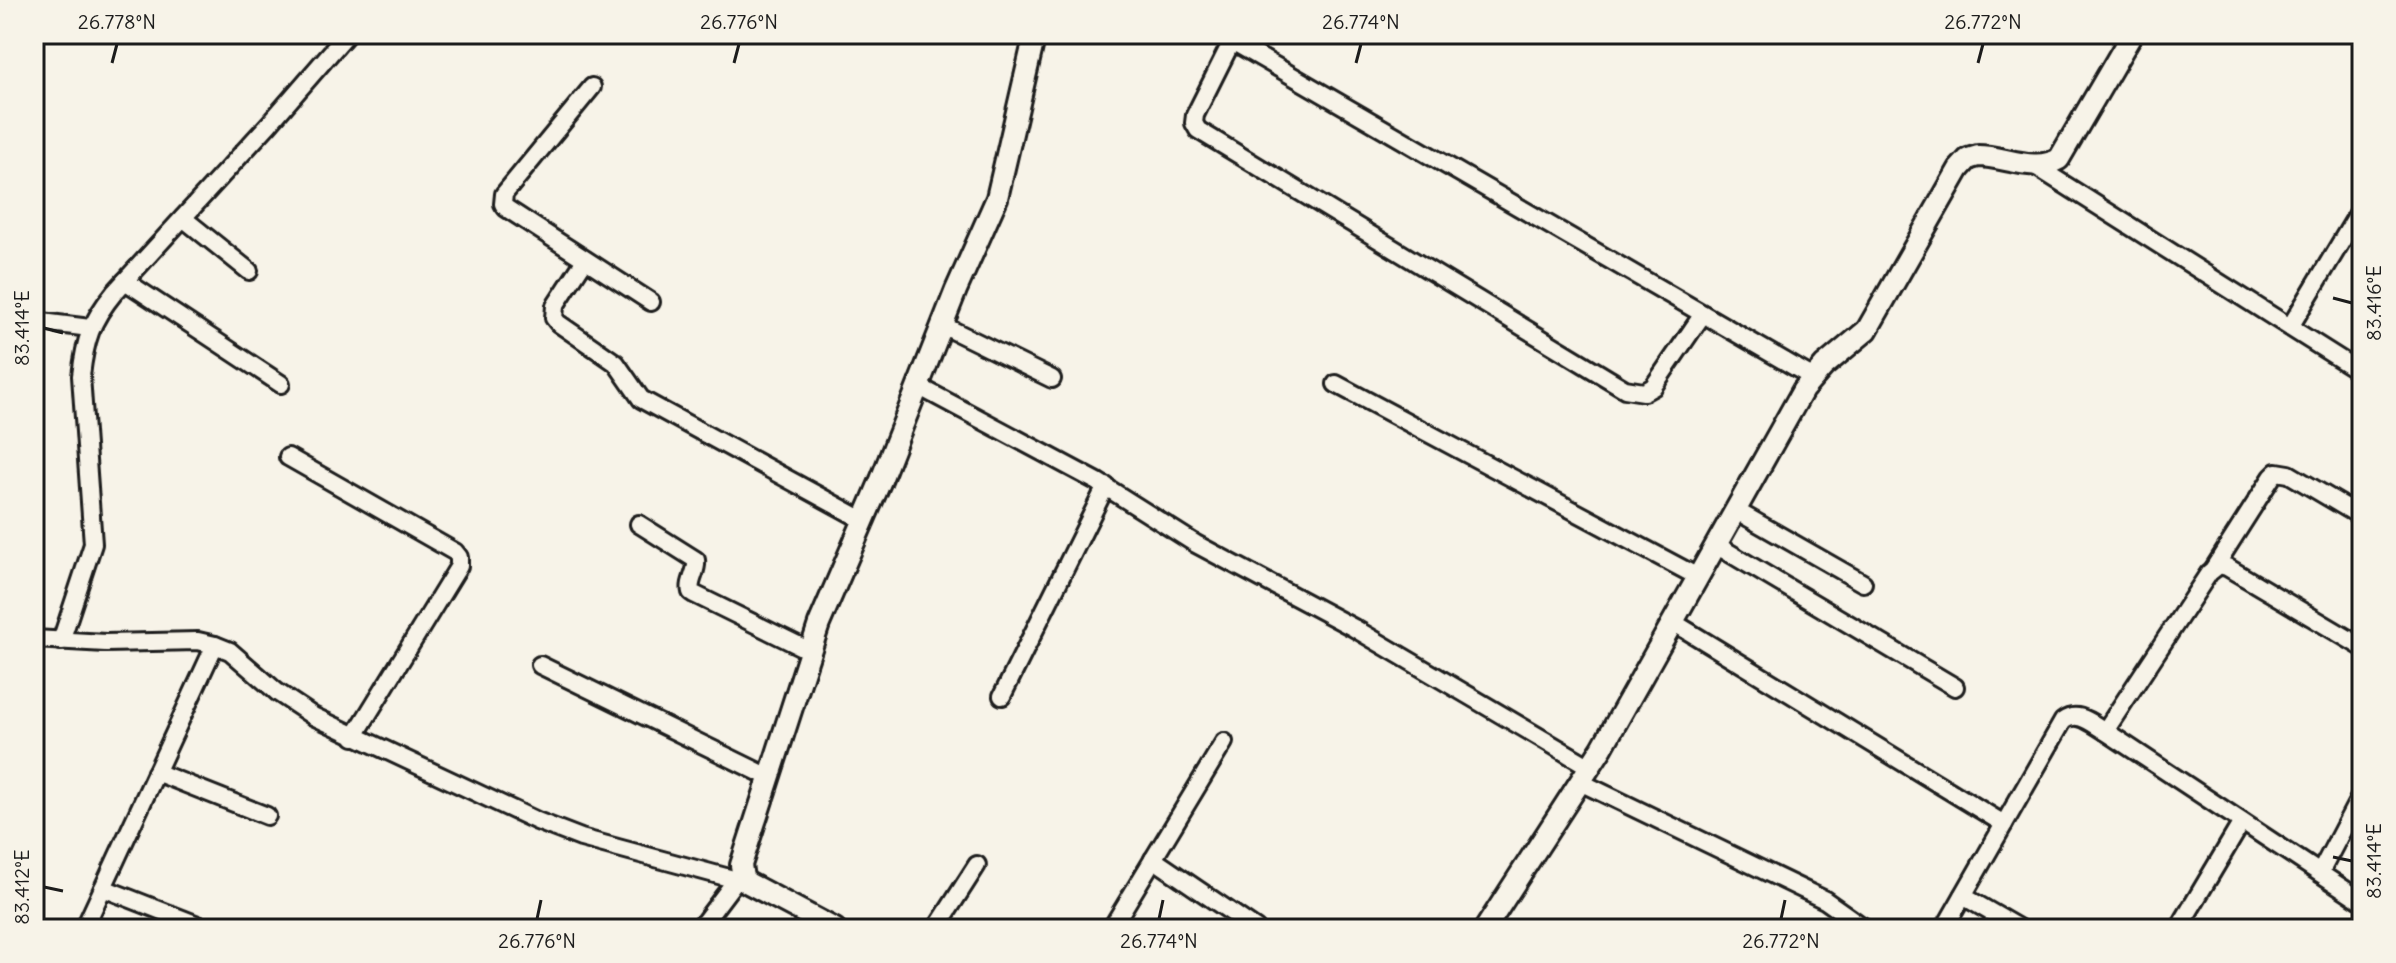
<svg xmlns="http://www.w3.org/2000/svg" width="2396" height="963" font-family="Delius,sans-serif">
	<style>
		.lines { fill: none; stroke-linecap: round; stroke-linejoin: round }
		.minor-casing { stroke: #1c1c1c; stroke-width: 22 }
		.tertiary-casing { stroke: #1c1c1c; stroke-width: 26 }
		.minor { stroke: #f7f3e8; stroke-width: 16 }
		.tertiary { stroke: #f7f3e8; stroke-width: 20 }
		.ticks { fill: none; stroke: #1c1c1c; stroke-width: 3 }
		.neatline { fill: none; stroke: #1c1c1c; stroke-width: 3 }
		.ticks-label { font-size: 20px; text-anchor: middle; fill: #1c1c1c }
	</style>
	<rect width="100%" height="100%" fill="#f7f3e8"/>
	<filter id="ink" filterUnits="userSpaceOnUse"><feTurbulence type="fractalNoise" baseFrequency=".0125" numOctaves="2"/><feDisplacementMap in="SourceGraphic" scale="16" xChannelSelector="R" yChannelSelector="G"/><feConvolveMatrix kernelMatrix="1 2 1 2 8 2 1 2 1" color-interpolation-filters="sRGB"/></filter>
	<g filter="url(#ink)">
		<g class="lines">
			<g class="minor-casing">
				<g id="minor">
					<path d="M1220 34 1812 377"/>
					<path d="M1232 41 1195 115 1194 123 1198 130 1625 389 1644 392 1653 387 1703 314"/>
					<path d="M592 87 504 194 503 204 506 208 651 302"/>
					<path d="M2032 164 2362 373"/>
					<path d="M183 218 249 271"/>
					<path d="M585 260 555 306 554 318 558 323 616 363 641 399 863 520"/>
					<path d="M125 281 281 384"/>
					<path d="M34 321 90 328"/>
					<path d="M942 325 1052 379"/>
					<path d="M2290 327 2362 207"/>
					<path d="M1336 384 1698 577"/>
					<path d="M918 386 1098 482 1196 544 1354 628 1590 767"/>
					<path d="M288 457 455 552 459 557V566L354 737"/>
					<path d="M1735 510 1863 583"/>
					<path d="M639 524 696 560C698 571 688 581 691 592L694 594 810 651"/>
					<path d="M1716 545 1955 687"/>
					<path d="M2214 568 2272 477 2277 472 2289 474 2362 517"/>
					<path d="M1673 622 2004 824"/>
					<path d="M34 639 106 643 198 641 215 645 230 651 277 692 313 716 537 821 581 838 748 883"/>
					<path d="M61 641 93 544 81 376C85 340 91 321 114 293L269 124 347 34"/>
					<path d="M540 665 769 777"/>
					<path d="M1002 696 1106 486"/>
					<path d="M2105 731 2209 573 2219 565 2227 567 2362 647"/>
					<path d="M156 772 267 816"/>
					<path d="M1580 782 1825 900 1866 929"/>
					<path d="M1153 859 1256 929"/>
					<path d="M2320 873 2362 793"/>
					<path d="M103 888 208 929"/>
					<path d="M1963 896 2020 929"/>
					<path d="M2183 921 2242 822"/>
					<path d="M84 929 215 645"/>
					<path d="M699 929 736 880"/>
					<path d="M936 929 977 865"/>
					<path d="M1111 929 1224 742"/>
					<path d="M1944 929 2063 721C2078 710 2091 723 2105 731L2362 901"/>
				</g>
			</g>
			<g class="tertiary-casing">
				<g id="tertiary">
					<path d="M835 929 748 883 743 878 741 865 819 624 881 480 956 290 997 198 1035 34"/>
					<path d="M1485 929 1602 748 1803 390 1824 366 1867 330 1959 169 1968 159 1978 156C2004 156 2035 173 2059 159L2132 34"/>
				</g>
			</g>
			<use href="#minor" class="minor"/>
			<use href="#tertiary" class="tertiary"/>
		</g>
	</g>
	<path class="ticks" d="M112 63 117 44M734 63 739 44M1356 63 1361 44M1978 63 1983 44M2333 298 2352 303M44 328 63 333M2333 857 2352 861M44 887 63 891M537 919 541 900M1159 919 1163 900M1781 919 1785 900"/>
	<rect width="2396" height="963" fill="none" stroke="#f7f3e8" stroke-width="88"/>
	<rect x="44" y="44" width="2308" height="875" class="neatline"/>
	<g class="ticks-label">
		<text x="117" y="29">26.778°N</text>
		<text x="739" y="29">26.776°N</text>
		<text x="1361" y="29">26.774°N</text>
		<text x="1983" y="29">26.772°N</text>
		<text transform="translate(2374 303) rotate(-90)" y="7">83.416°E</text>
		<text transform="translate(22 328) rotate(-90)" y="7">83.414°E</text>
		<text transform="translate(2374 861) rotate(-90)" y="7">83.414°E</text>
		<text transform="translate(22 887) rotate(-90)" y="7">83.412°E</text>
		<text x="537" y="948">26.776°N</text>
		<text x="1159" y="948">26.774°N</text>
		<text x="1781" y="948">26.772°N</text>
	</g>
</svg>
